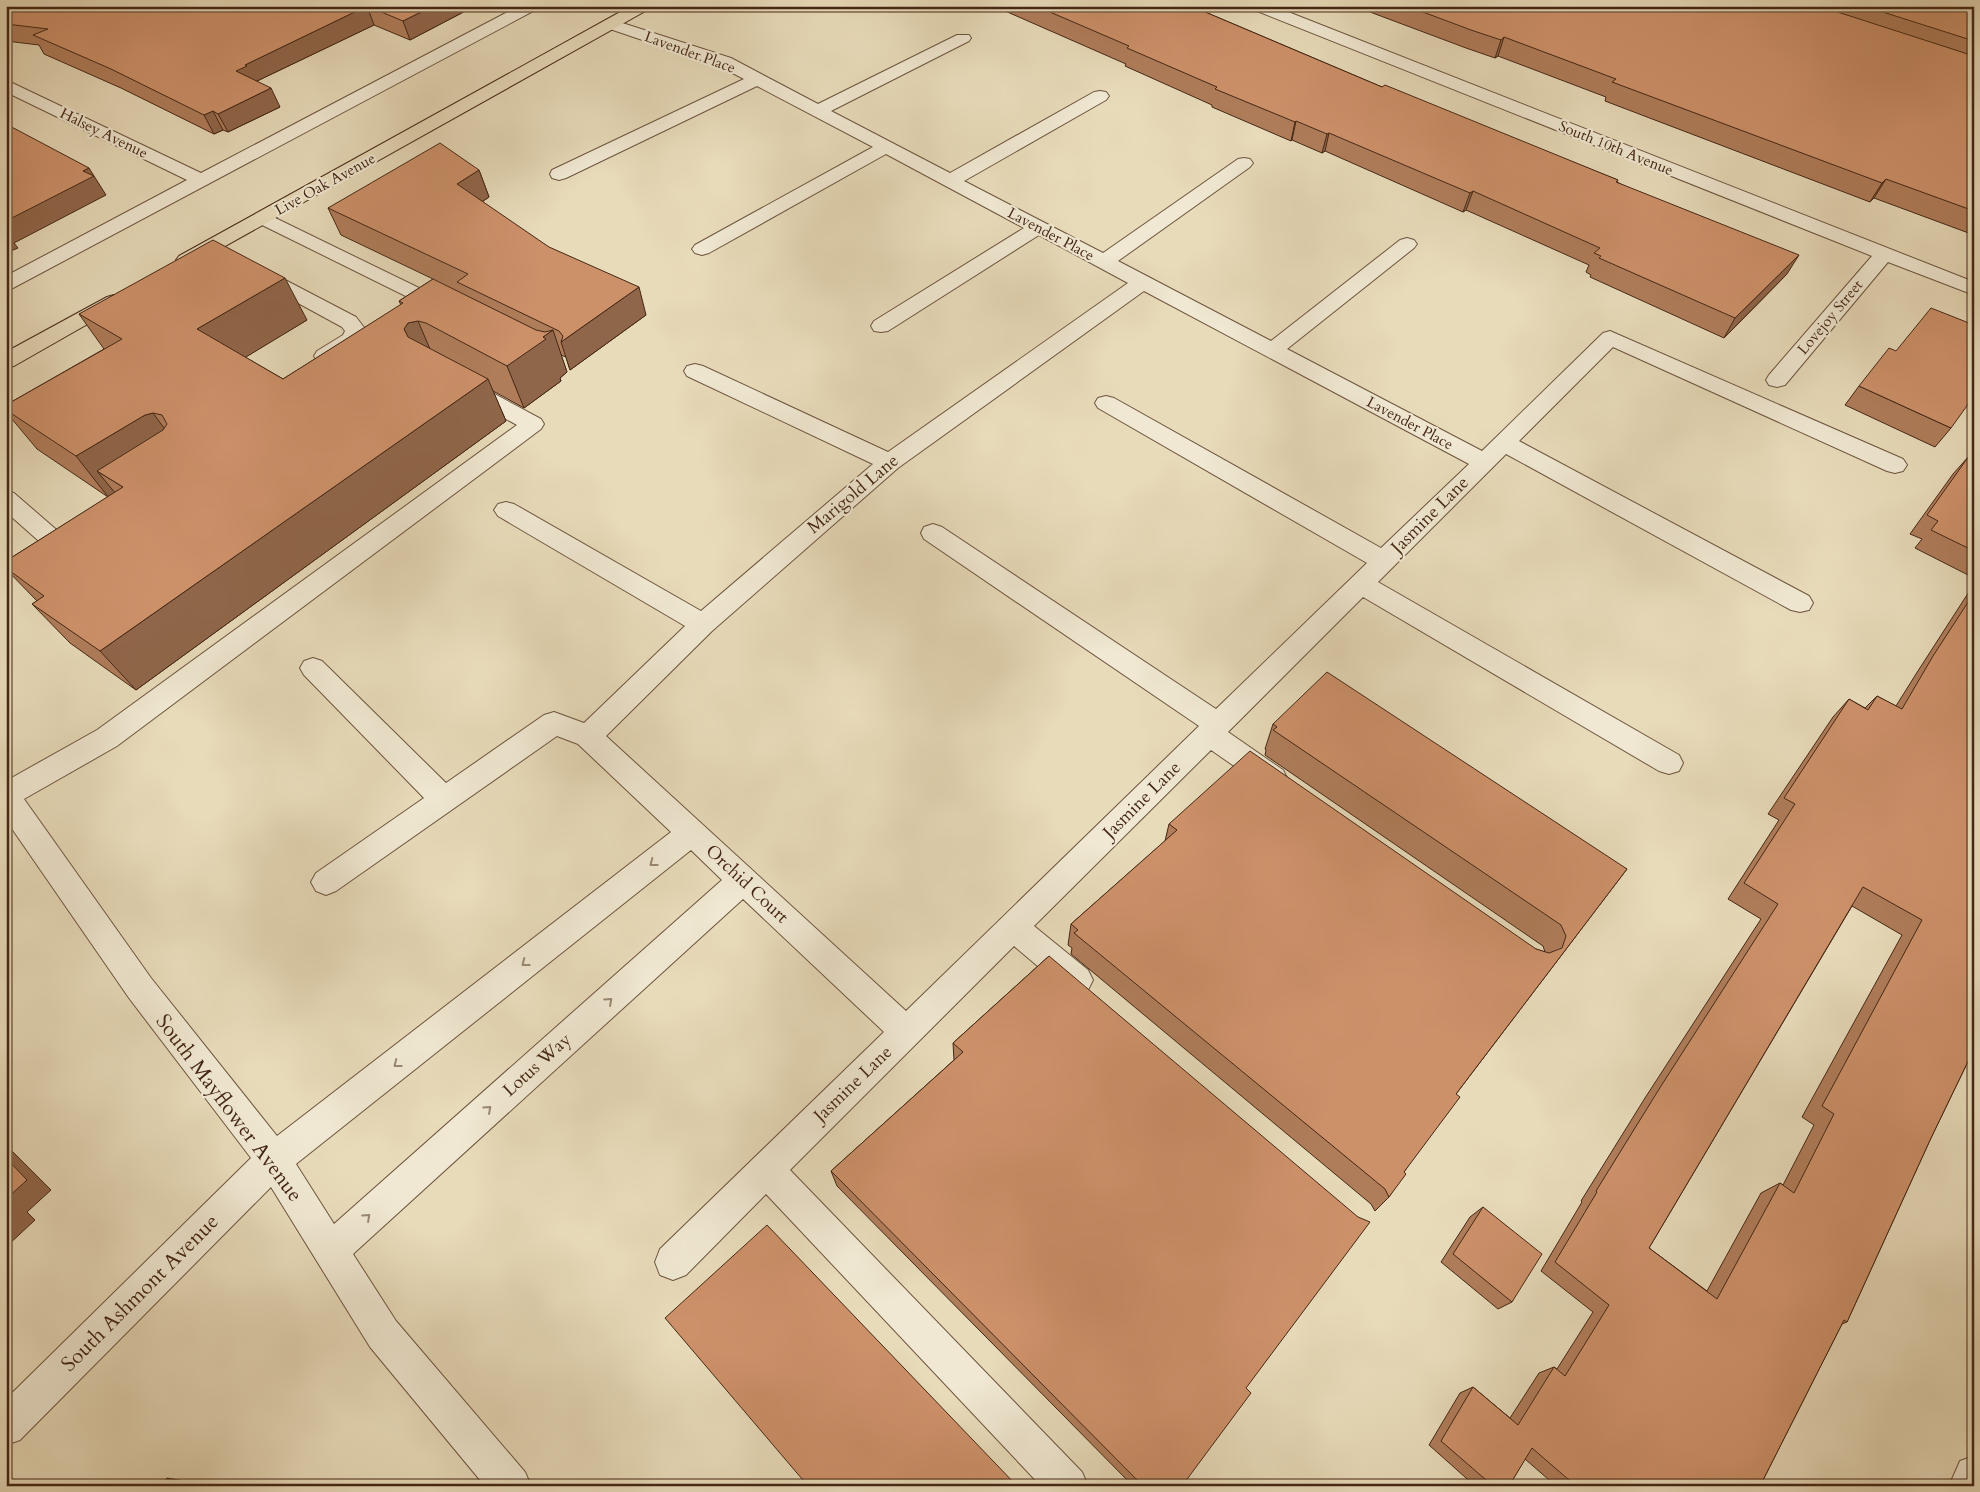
<svg xmlns="http://www.w3.org/2000/svg" width="1980" height="1492" font-family="Cardo,serif">
	<style>
		.lines { fill: none; stroke-linecap: round; stroke-linejoin: round }
		.minor-casing { stroke: #6d543e; stroke-width: 2 }
		.major-casing { stroke: #442715; stroke-width: 2 }
		.minor { fill: #f0e8d2; fill-rule: evenodd }
		.major { fill: #e8dbba; fill-rule: evenodd }
		.wall { fill: #b07d5b; stroke: #442715; fill-rule: evenodd }
		.shaded-wall { fill: #90664a; stroke: #442715 }
		.building { fill: #cd916a; stroke: #442715; fill-rule: evenodd }
		.oneway { stroke: #9a8874 }
		.labels { text-anchor: middle; dominant-baseline: central; stroke-width: 4.5; stroke-linejoin: round; paint-order: stroke }
		.far-street-label { font-size: 15px; fill: #442715; stroke: #f0e8d2 }
		.street-label { font-size: 18px; fill: #442715; stroke: #f0e8d2 }
		.near-street-label { font-size: 21px; fill: #442715; stroke: #f0e8d2 }
	</style>
	<rect width="100%" height="100%" fill="#e8dbba"/>
	<filter id="stains"><feTurbulence type="fractalNoise" baseFrequency=".004" numOctaves="4"/><feColorMatrix values="0 0 0 0 .2 0 0 0 0 .09 0 0 0 0 .02 0 0 0 .5 -.17"/></filter>
	<radialGradient id="worn" r=".72"><stop offset=".6" stop-color="#630" stop-opacity="0"/><stop offset="1" stop-color="#630" stop-opacity=".3"/></radialGradient>
	<g class="lines">
		<g class="minor-casing">
			<g id="minor">
				<path d="M519 6H539L537 9 13 288 6 290V276L187 180 6 92V80L201 173Z"/>
				<path d="M1250 6H1273L1974 282V295L1888 262 1785 385 1777 387 1769 385 1766 380 1769 375 1872 256 1252 9Z"/>
				<path d="M610 19 731 58 818 104 957 35H969L971 38 969 41 831 111 950 173 1094 92 1100 91 1106 92 1109 96 1106 100 964 181 1103 253 1238 159 1244 158 1250 159 1253 163 1250 167 1118 261 1271 341 1400 240 1407 238 1414 240 1417 244 1414 248 1287 349 1482 451 1603 333 1610 331 1903 459 1907 465 1903 471 1895 473 1887 471 1613 347 1519 441 1809 596 1813 603 1809 610 1800 612 1791 610 1506 454 1378 582 1679 755 1683 763 1679 771 1669 774 1659 771 1363 597 1228 732 1283 770 1287 778 1283 786 1273 790 1263 786 1211 750 1034 926 1088 970 1093 980 1088 990 1077 995 1066 990 1014 946 790 1170 1082 1472 1088 1486H1041L766 1194 686 1275 673 1280 660 1275 655 1262 660 1249 884 1032 743 899 353 1254 396 1321 525 1472 531 1486H485L370 1347 271 1187 20 1440 6 1445V1399L251 1158 129 998 6 820V781L97 730 517 425 458 393 455 388 458 383 466 381 474 383 541 419 544 424 541 429 117 746 24 799 151 978 277 1136 671 832 578 744 557 736 336 891 326 895 316 891 311 882 316 873 424 798 304 675 300 668 304 661 313 658 322 661 446 783 544 715 554 712 584 723 685 626 498 516 494 510 498 504 506 502 514 504 701 611 873 464 687 376 684 371 687 366 695 364 703 366 888 452 1128 283 1039 235 888 331 881 332 874 331 871 326 874 321 1024 228 886 154 709 253 702 255 695 253 692 249 695 245 873 147 757 86 566 178 559 180 552 178 550 174 552 170 744 79 719 66 604 27 602 24 604 21ZM1144 291 1469 464 1381 548 1114 398 1106 396 1098 398 1095 403 1098 408 1367 563 1216 709 942 527 933 524 924 527 921 533 924 539 1199 726 906 1011 606 736 712 631 898 468ZM691 850 722 880 334 1224 296 1164Z"/>
				<path d="M263 212 452 304 455 308 452 312 445 314 438 312 256 222 253 218 256 214Z"/>
				<path d="M259 268 266 270 356 317 366 330C358 346 337 366 317 361L314 356 317 351 343 335 345 331 342 327 252 278 249 274 252 270Z"/>
				<path d="M6 491 14 493 59 532 77 523 86 526 89 532C82 545 64 555 49 550L6 512Z"/>
				<path d="M1974 1456V1486H1949L1960 1461Z"/>
			</g>
		</g>
		<g class="major-casing">
			<g id="major">
				<path d="M631 6H651L649 9 193 264 186 266 179 264 176 260 179 256Z"/>
				<path d="M114 295 121 297 124 301 121 305 14 366 6 368V352L107 297Z"/>
			</g>
		</g>
		<use href="#minor" class="minor"/>
		<use href="#major" class="major"/>
	</g>
	<g class="wall">
		<path d="M6 6H475L410 40 374 25 257 81 280 107 228 132 223 130 214 134 121 88 44 54 39 45 6 41Z"/>
		<path d="M996 6H1191L1382 87 1618 180 1617 182 1787 274 1724 338 1590 277 1591 275 1586 272 1589 265 1466 210 1463 212 1325 151 1322 153 1292 140 1291 141 1212 107V105L1125 66 1126 64 996 7Z"/>
		<path d="M1354 6H1974V235L1874 198 1870 202 1605 101 1606 97 1498 56 1495 58 1466 48Z"/>
		<path d="M479 170 489 197 482 202 646 315 570 370 566 357 561 355 567 372 560 378 561 381 524 408 493 391 506 421 136 690 70 643 32 604 37 601 6 569V561L108 497 37 449 6 412V405L104 349 79 314 307 320 245 357 283 379 401 305 399 301 433 279 341 235 328 208Z"/>
		<path d="M1859 386 1951 428 1935 447 1845 405Z"/>
		<path d="M1969 456 1974 458V578L1915 548 1922 539 1910 534 1953 474Z"/>
		<path d="M1974 584V1049L1931 1138 1847 1322 1842 1324 1760 1486H1556L1525 1459 1509 1486H1475L1429 1445 1460 1393 1473 1387 1510 1418 1539 1373 1554 1367 1557 1369 1593 1312 1541 1271 1582 1202 1581 1201 1645 1098 1761 919 1728 899 1779 820 1768 814 1833 717 1849 699 1865 708 1877 696 1896 706 1916 674ZM1852 906 1902 935 1802 1117 1814 1125 1783 1185 1780 1183 1761 1193 1707 1291 1649 1248Z"/>
		<path d="M1273 724 1627 869 1456 1094 1404 1172 1389 1197 1375 1211 1371 1204 1071 954 1072 948 1068 945 1071 924 1165 841 1169 824 1545 952 1543 946 1265 755 1266 750 1265 749Z"/>
		<path d="M1049 956 1182 1486H1133L837 1186 831 1171 954 1060 953 1043Z"/>
		<path d="M1483 1207 1512 1302 1498 1309 1441 1262 1470 1217Z"/>
	</g>
	<g class="shaded-wall">
		<path d="M367 6 374 25 255 82 236 71 245 65Z"/>
		<path d="M433 6H475L410 40 403 21Z"/>
		<path d="M1504 37 1498 56 1495 58 1501 40Z"/>
		<path d="M271 88 280 107 228 132 218 114Z"/>
		<path d="M213 111 223 130 214 134 204 115Z"/>
		<path d="M1296 121 1292 140 1291 141 1295 122Z"/>
		<path d="M1329 133 1325 151 1322 153 1327 134Z"/>
		<path d="M89 168 106 195 14 243 18 248 6 253V221L83 171Z"/>
		<path d="M479 170 489 197 467 212 457 184Z"/>
		<path d="M1886 179 1874 198 1870 202 1882 183Z"/>
		<path d="M1473 191 1466 210 1463 212 1470 193Z"/>
		<path d="M1799 255 1787 274 1724 338 1735 318Z"/>
		<path d="M285 278 307 320 223 371 197 329Z"/>
		<path d="M639 287 646 315 570 370 561 342Z"/>
		<path d="M418 321 436 363 423 371 404 329 408 323Z"/>
		<path d="M553 330 567 372 560 378 561 381 524 408 507 366 543 337Z"/>
		<path d="M488 379 506 421 136 690 100 651Z"/>
		<path d="M153 413 183 454 123 487 97 471 116 494 109 498 76 456 145 415Z"/>
		<path d="M6 1145 51 1190 27 1212 35 1220 6 1247Z"/>
		<path d="M167 1478 190 1482 194 1486H174Z"/>
	</g>
	<g class="building">
		<path d="M6 6H433L403 21 367 6 245 65 247 66 236 71 271 88 218 114 213 111 204 115 111 69 33 35 48 29 6 24Z"/>
		<path d="M1036 6H1191L1382 87 1385 85 1618 180 1616 182 1799 255 1735 318 1599 258 1601 256 1594 253 1600 248 1473 191 1470 193 1329 133 1327 134 1296 121 1295 122 1215 89 1217 87 1127 48 1129 46Z"/>
		<path d="M1407 6H1819L1974 56V211L1886 179 1882 183 1612 82 1616 79 1504 37 1501 40 1471 30Z"/>
		<path d="M1864 6H1974V41Z"/>
		<path d="M6 124 89 168 83 171 94 176 6 221Z"/>
		<path d="M440 143 479 170 457 184 549 247 639 287 561 342 563 336 559 331 457 282 468 274 328 208Z"/>
		<path d="M213 240 285 278 197 329 283 379 403 303 399 301 433 279 536 330 545 332 553 330 543 337 546 339 507 366 426 323 418 321 408 323 404 329 408 337 488 379 100 651 32 604 44 596 6 568V561L123 487 97 471 163 430 167 424 162 415 153 413 145 415 76 456 6 410V405L122 339 79 314Z"/>
		<path d="M1931 308 1974 325V396L1951 428 1859 386 1889 348 1896 351Z"/>
		<path d="M1969 456 1974 458V551L1931 530 1938 521 1927 515Z"/>
		<path d="M1974 593V1049L1931 1138 1847 1322 1844 1320 1760 1486H1576L1532 1448 1509 1486H1493L1441 1441 1473 1387 1518 1425 1554 1367 1565 1376 1609 1305 1555 1262 1597 1192 1596 1191 1661 1086 1778 904 1744 883 1795 804 1784 798 1849 699 1868 710 1877 696 1902 709 1933 656ZM1863 887 1922 920 1822 1106 1834 1114 1794 1193 1780 1183 1717 1299 1649 1248Z"/>
		<path d="M1327 672 1627 869 1456 1094 1460 1097 1404 1172 1406 1174 1389 1197 1385 1189 1074 933 1078 930 1071 924 1177 830 1169 824 1250 751 1536 949 1549 953 1562 948 1566 936 1561 925 1273 730 1277 727 1273 724Z"/>
		<path d="M1049 956 1358 1217 1370 1222 1246 1388 1251 1393 1182 1486H1143L831 1171 963 1052 953 1043Z"/>
		<path d="M6 1158 27 1180 6 1199Z"/>
		<path d="M6 1206 11 1211 6 1215Z"/>
		<path d="M1483 1207 1542 1254 1512 1302 1453 1254Z"/>
		<path d="M767 1225 1017 1486H808L665 1318Z"/>
		<path d="M167 1478 174 1486H161Z"/>
	</g>
	<defs><path id="oneway-chevron" d="M-2-3.5L2.5 0L-2 3.5" fill="none" stroke-width="1.6" stroke-linecap="round" stroke-linejoin="round" transform="scale(1.25)"/></defs>
	<g class="oneway">
		<use href="#oneway-chevron" transform="translate(653 863) rotate(142)"/>
		<use href="#oneway-chevron" transform="translate(525 963) rotate(142)"/>
		<use href="#oneway-chevron" transform="translate(609 1001) rotate(-42)"/>
		<use href="#oneway-chevron" transform="translate(397 1064) rotate(142)"/>
		<use href="#oneway-chevron" transform="translate(488 1109) rotate(-42)"/>
		<use href="#oneway-chevron" transform="translate(367 1217) rotate(-42)"/>
	</g>
	<g class="labels">
		<g class="far-street-label">
			<text transform="translate(690 52) rotate(20)">Lavender Place</text>
			<text transform="translate(104 133) rotate(26)">Halsey Avenue</text>
			<text transform="translate(1616 148) rotate(22)">South 10th Avenue</text>
			<text transform="translate(325 184) rotate(-29)">Live Oak Avenue</text>
			<text transform="translate(1051 234) rotate(28)">Lavender Place</text>
			<text transform="translate(1830 317) rotate(-50)">Lovejoy Street</text>
			<text transform="translate(1410 423) rotate(28)">Lavender Place</text>
		</g>
		<g class="street-label">
			<text transform="translate(853 494) rotate(-40)">Marigold Lane</text>
			<text transform="translate(1430 515) rotate(-45)">Jasmine Lane</text>
			<text transform="translate(1142 800) rotate(-45)">Jasmine Lane</text>
			<text transform="translate(747 884) rotate(43)">Orchid Court</text>
			<text transform="translate(537 1065) rotate(-42)">Lotus Way</text>
			<text transform="translate(853 1084) rotate(-44)">Jasmine Lane</text>
		</g>
		<g class="near-street-label">
			<text transform="translate(229 1108) rotate(53)">South Mayflower Avenue</text>
			<text transform="translate(140 1293) rotate(-45)">South Ashmont Avenue</text>
		</g>
	</g>
	<rect width="1980" height="1492" fill="none" stroke="#e8dbba" stroke-width="25"/>
	<rect x="8" y="8" width="1965" height="1477" fill="none" stroke="#442715" stroke-width="2.5"/>
	<rect x="12" y="12" width="1955" height="1467" fill="none" stroke="#442715"/>
	<rect width="100%" height="100%" filter="url(#stains)"/>
	<rect width="100%" height="100%" fill="url(#worn)"/>
</svg>
